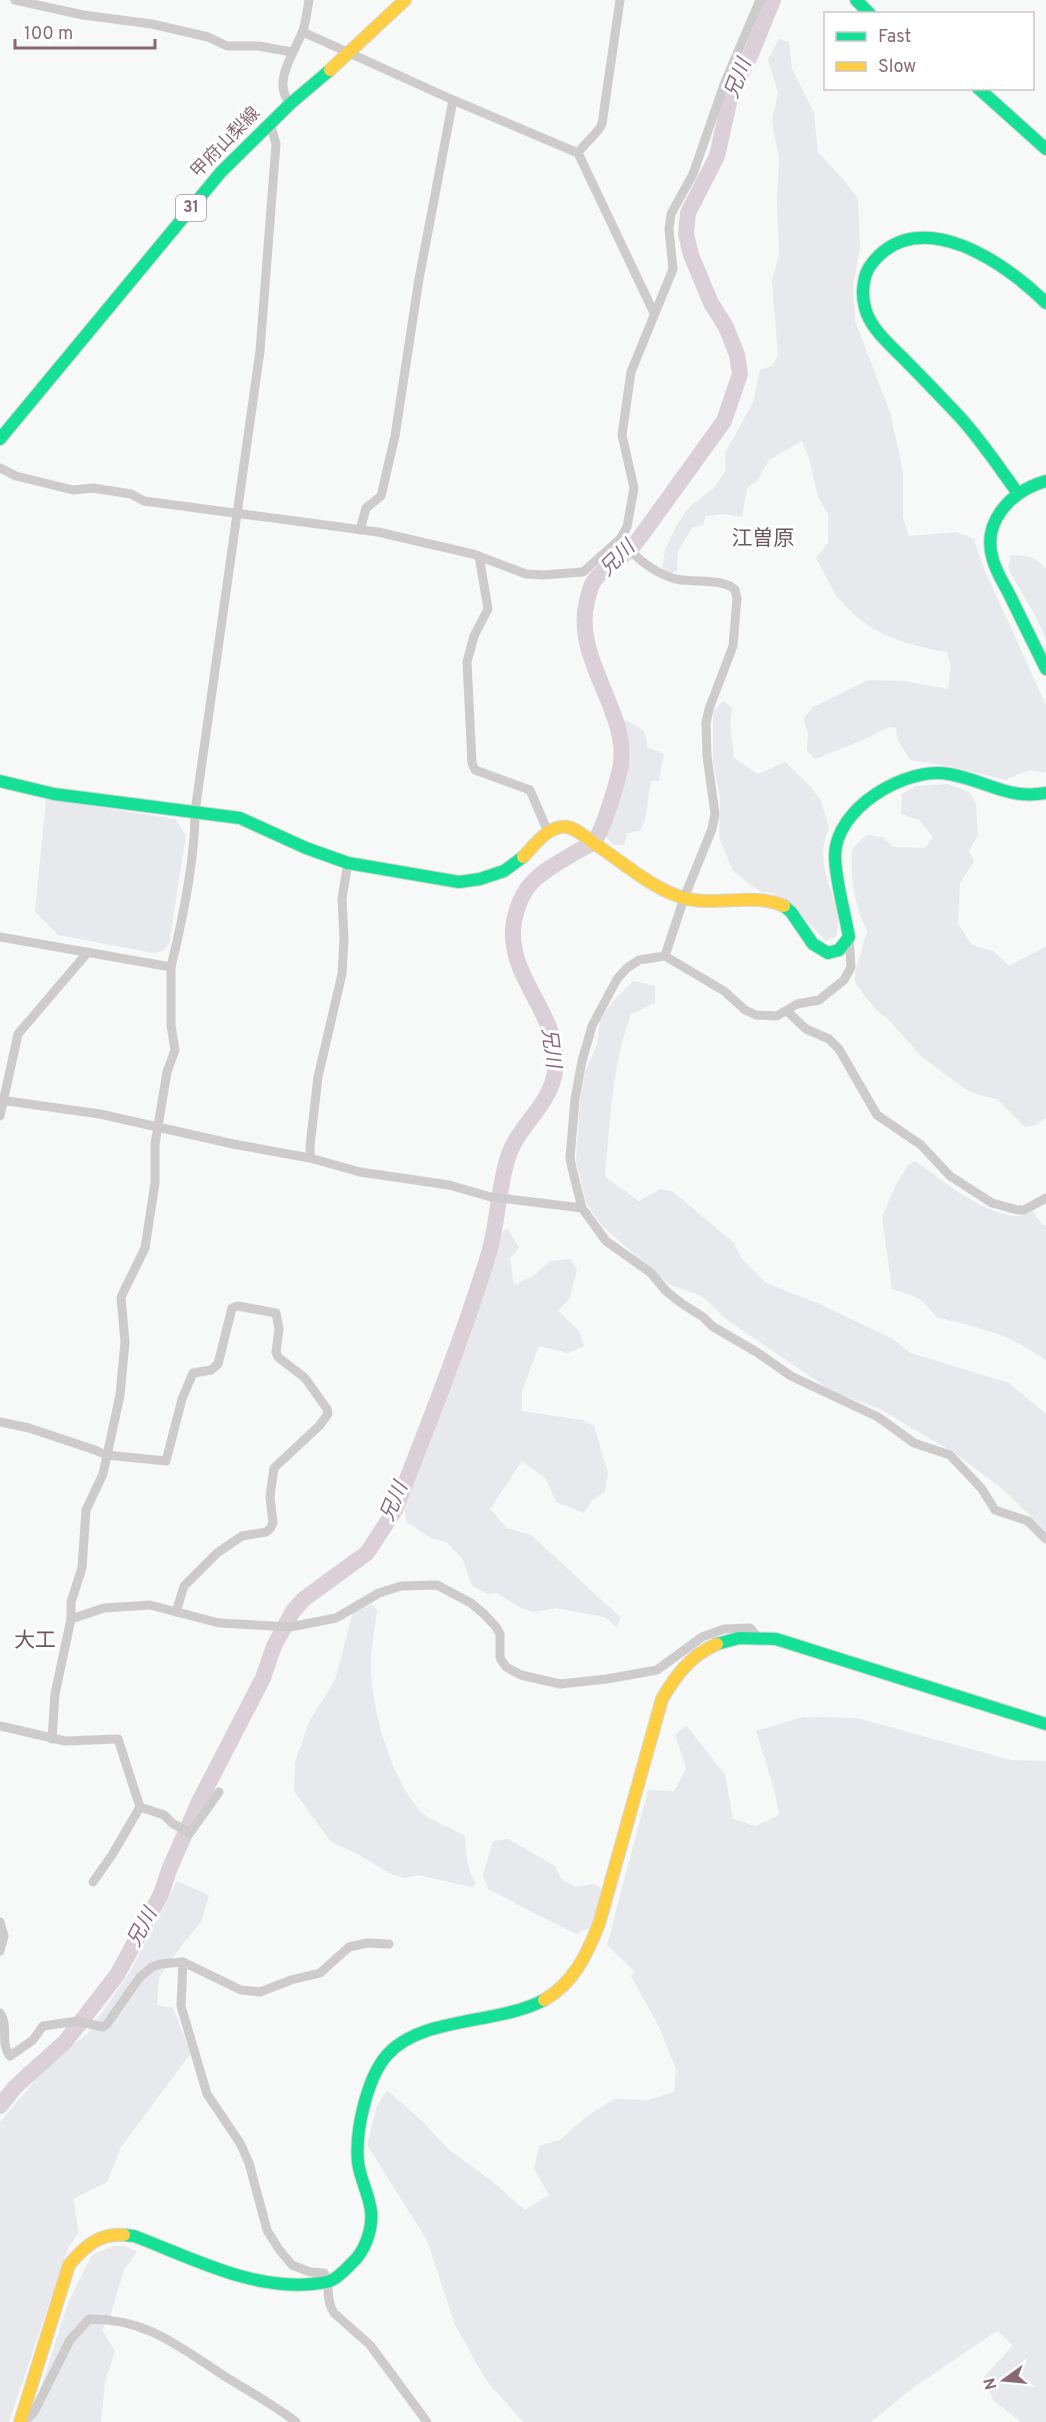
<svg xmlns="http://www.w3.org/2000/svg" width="1046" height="2422" font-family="Overpass,'Noto Sans JP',sans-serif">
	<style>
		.green { fill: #e7e9ec }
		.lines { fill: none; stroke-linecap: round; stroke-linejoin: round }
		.river { stroke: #dbd0d6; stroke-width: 16 }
		.fast-casing { stroke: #d7d5d5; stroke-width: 14 }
		.slow-casing { stroke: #d7d5d5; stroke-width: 14 }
		.street { stroke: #cdcbcc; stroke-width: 9 }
		.fast { stroke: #16e098; stroke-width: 12 }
		.slow { stroke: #ffcf43; stroke-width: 12 }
		.labels { text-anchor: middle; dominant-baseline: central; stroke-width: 6; stroke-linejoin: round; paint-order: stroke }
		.shield { fill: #fff; stroke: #ab959d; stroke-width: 1.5 }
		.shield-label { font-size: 16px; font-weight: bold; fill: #876873 }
		.street-label { font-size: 18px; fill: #876873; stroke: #fff }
		.water-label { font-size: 20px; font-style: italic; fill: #8a697a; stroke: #fff }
		.quarter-label { font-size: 21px; fill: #6c565e; stroke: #fff }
	</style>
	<rect width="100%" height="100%" fill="#f7f8f8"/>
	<g class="green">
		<path d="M779 39 789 42 792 69 814 113 818 152 844 180 858 199 860 248 853 286 855 321 890 412 903 472V517L909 536 957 532 974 539 984 569 1046 705V771L1044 773 1029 770 1005 780 953 767 910 760 898 741 896 728 889 727 866 739 815 759 807 751 808 735 804 718 813 707 868 680 904 681 948 689 951 665 947 652C905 645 868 634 840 600 830 588 824 572 816 558L828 543V514L818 497 809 458 802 441 769 460 758 480 747 488 742 517 724 514 706 516 703 525 692 528 678 551 677 570 671 574 662 569 665 550 677 525 688 508 715 487 726 470 725 453 753 402 760 370 772 366 778 356 772 281 779 255 777 202 779 159 772 121 778 93 768 60Z"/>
		<path d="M1011 555C1026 556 1036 556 1046 569V640C1037 614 1020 592 1008 568Z"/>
		<path d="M723 701 732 708 730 721 734 758 758 774 785 762 807 783 821 800 829 829C809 869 847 902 836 937L826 941 790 903 772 893 760 892 733 871 719 837 720 798 713 762V711Z"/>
		<path d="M622 719C637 726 648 729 647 747L664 754 659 781H652C646 798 649 816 640 831L627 833 624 845H613L604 834 626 767 628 744 620 726Z"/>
		<path d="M948 784 969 792 976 803 978 836 969 850 974 862 960 883 958 924 972 945 993 951 1009 966 1046 946V1118L1036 1125 1025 1127 997 1099 979 1095 962 1087 921 1056 887 1018 877 1011 855 983V973L867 931C853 900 851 883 852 849L867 835 883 837 893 847 925 848 933 837 919 820 901 814 902 794 915 786Z"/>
		<path d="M46 799 175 819 186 835 169 944 163 951 153 953 58 935 35 912Z"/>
		<path d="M633 981 655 986V1003L631 1014C612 1065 610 1122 605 1177L639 1201 660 1189 672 1191 733 1242 742 1259 766 1283 822 1305 891 1338 911 1353 1009 1383 1046 1414V1532L1005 1491 956 1454 880 1409 833 1392 726 1319 702 1296 670 1285 603 1227 586 1203 576 1161 580 1099 585 1072 597 1044 600 1020 612 1002Z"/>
		<path d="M915 1161C945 1181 978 1212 1015 1216 1020 1217 1027 1213 1033 1211L1042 1225H1046V1361C1009 1333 980 1328 936 1317 923 1298 913 1295 892 1289L882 1217 897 1182 908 1165Z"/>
		<path d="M507 1228 519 1247 510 1259 514 1285 533 1276 550 1261 570 1259 577 1270 570 1298 558 1311 579 1331 584 1346 568 1353 539 1346 522 1391V1411L582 1420 594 1426 608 1473 605 1491 591 1501 584 1513 556 1502 546 1479 522 1461 490 1509 507 1528 531 1535 621 1618 617 1627 604 1617 556 1608 533 1612 521 1608 497 1593 488 1594 472 1586 463 1560 446 1542 431 1538 407 1522 403 1503 422 1448 442 1410 448 1385 457 1371 482 1289 496 1259 501 1233Z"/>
		<path d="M372 1604 377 1610C375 1628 371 1647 371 1665 371 1709 391 1779 421 1812 429 1820 453 1829 465 1836 466 1853 466 1868 476 1883L472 1887 418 1875 404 1878 389 1873 356 1853 331 1842 294 1791 295 1762 309 1722 335 1680 353 1612Z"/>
		<path d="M802 1717 857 1718 1011 1760 1046 1761V2422H1021L993 2400 984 2377 1013 2345 997 2331 914 2387 871 2422H523L486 2380 455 2325 427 2240 367 2145 377 2106 387 2090 422 2121 448 2149 489 2179 525 2210 549 2195 534 2169 539 2146 560 2140 587 2116 614 2099 648 2100 674 2092 676 2069 659 2027 631 1976 635 1972 607 1945 648 1790 674 1791 686 1768 675 1735 686 1725 725 1775 733 1819 755 1826 779 1815 774 1789 756 1731Z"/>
		<path d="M508 1839 555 1866 561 1879 575 1887 593 1884 600 1887 602 1903 592 1927 576 1934 488 1889 483 1875 493 1841Z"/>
		<path d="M177 1881 209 1895 201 1922 181 1946 159 1977 157 2005 173 2008 191 2053 121 2147 107 2182 73 2199 79 2233 68 2248 9 2422H0V2122L50 2063 87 2034 130 1972Z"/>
		<path d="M113 2246H126L137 2252 124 2270 110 2317 102 2330 115 2351 105 2382 101 2422H30L68 2303 92 2255Z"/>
	</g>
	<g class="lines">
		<path class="river" d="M0 2106 15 2087 65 2042 117 1975 161 1894 169 1870 199 1802 263 1678 274 1646 293 1611 304 1599 367 1553 395 1510C428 1425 462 1340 489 1253 498 1222 498 1188 508 1157 517 1128 547 1107 554 1077 568 1019 504 979 514 922 521 881 543 872 576 852 581 849 590 845 594 841 603 832 617 783 620 769 632 714 572 660 587 601 589 594 590 586 594 581 603 568 616 562 627 552 632 548 637 541 641 536L724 421 740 374 737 355 726 327 711 303 691 255 686 234 688 213 717 156 731 94 751 54 773 0"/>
		<g class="fast-casing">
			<g id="fast">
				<path d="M856 0 870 14"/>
				<path d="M978 88 1046 149"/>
				<path d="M0 439 221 172 290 104 330 70"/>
				<path d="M1046 481C1011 491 981 522 993 560 997 575 1007 588 1013 602 1024 624 1035 647 1046 669"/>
				<path d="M1017 492C998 466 981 440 959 416 940 396 921 376 902 357 889 344 874 331 867 314 861 298 861 276 873 262 921 204 1006 263 1046 303"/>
				<path d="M0 781 54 794 240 818 306 848 348 863 459 882 480 879 504 871 523 857"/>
				<path d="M784 906 791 912 813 944 828 953 839 950 849 937C845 914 835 878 835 856 835 808 906 766 949 774 985 780 1007 800 1046 793"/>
				<path d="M717 1644 739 1638 776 1639 1046 1724"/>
				<path d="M124 2235 134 2236C190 2257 251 2290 312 2284 318 2283 325 2283 330 2281 338 2278 345 2270 351 2264 365 2252 373 2229 371 2211 369 2194 360 2179 358 2162 355 2131 367 2078 387 2055 421 2016 497 2025 544 2000"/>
			</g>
		</g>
		<g class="slow-casing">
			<g id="slow">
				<path d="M330 70 405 0"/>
				<path d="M523 857C534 846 548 825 567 827 578 829 589 840 598 846 625 864 653 889 684 898 717 907 753 892 784 906"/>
				<path d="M544 2000C574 1983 587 1954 599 1924L662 1699C676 1675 691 1655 717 1644"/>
				<path d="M20 2422 69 2265C84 2247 99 2233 124 2235"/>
			</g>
		</g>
		<g class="street">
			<path d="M15 0 83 15 152 24 208 37 227 46H258L292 52"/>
			<path d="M303 32 453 100 578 153 654 313"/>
			<path d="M290 104C272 82 293 55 302 33 306 23 307 11 309 0"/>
			<path d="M578 153C585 142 597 135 602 124L620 0"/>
			<path d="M0 468 16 476 73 490 93 488 131 494 144 501 378 532 473 554 526 574 543 575 583 572 620 539 627 527 634 488 622 435 631 372 673 269 669 229 671 214 693 174 725 82 760 0"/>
			<path d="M360 530 366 508 381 496 395 436 419 279 453 100"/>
			<path d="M620 539C633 555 651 571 672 578 688 584 724 577 735 590L737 598 733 646 709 709 706 723 707 756 715 814 712 829 684 898 665 956"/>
			<path d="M479 556 488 609 474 636 467 662 472 763 475 770 530 790 548 832"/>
			<path d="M0 937 171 967C183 918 195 861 195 812L260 351 276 144 270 123"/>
			<path d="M849 937 851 967 844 980 819 1000 797 1004 777 1016 756 1015 745 1010 724 991 665 956 639 960 627 968 617 979 592 1026 582 1061 575 1099 570 1158 572 1168 582 1208 606 1241 651 1273 666 1291 681 1303 703 1317 712 1326 758 1353 791 1376 878 1417 914 1443 950 1455 982 1489 995 1510 1028 1521 1046 1539"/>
			<path d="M787 1011 806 1029 829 1039 839 1049 877 1115 921 1145 950 1176 992 1203 1017 1210H1024L1046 1198"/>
			<path d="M0 1100 100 1114 233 1144 310 1158 360 1172 449 1185 491 1197 582 1208"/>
			<path d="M0 1116 18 1034 88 952"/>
			<path d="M310 1158V1146L318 1077 342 974 344 939 342 898 348 863"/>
			<path d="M0 1422 29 1428 95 1450 106 1455 166 1461 182 1399 193 1373 211 1370 218 1364 232 1308 238 1306 276 1313 279 1329 276 1352 278 1357 305 1378 327 1409 328 1414 319 1426 274 1468 270 1497 273 1523 270 1529 266 1532 242 1536 217 1553 184 1586 176 1612"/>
			<path d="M71 1619 104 1608 150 1605 219 1623 290 1627 336 1618 379 1593 401 1586 437 1585 471 1603 484 1614 496 1627 500 1634V1658L506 1667 521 1675 560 1684 607 1679 657 1670 702 1637 724 1629 750 1628 757 1636"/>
			<path d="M0 1726 65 1741 118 1739 140 1807"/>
			<path d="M52 1739 55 1694 71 1619V1602L82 1568 86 1510 103 1474 120 1395 125 1342 121 1297 145 1248 155 1183V1144L167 1072 175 1050 171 1025V967"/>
			<path d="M140 1807 164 1815 172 1823 190 1833 219 1792"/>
			<path d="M93 1882 112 1855 140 1807"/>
			<path d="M0 1922 4 1936 0 1951"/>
			<path d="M183 1962 181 2006 207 2094 240 2143 249 2163 267 2230 278 2248 292 2265 310 2272 324 2273C331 2286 325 2300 334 2313L370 2345 427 2422"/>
			<path d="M0 2013C9 2025 0 2045 10 2056L33 2040 43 2026 77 2021 103 2027 107 2024 140 1977 152 1967 160 1964 183 1962 241 1990 260 1992 291 1980 320 1973 349 1947 367 1943 389 1944"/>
			<path d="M24 2422 34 2412 70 2340 89 2319C149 2319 179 2347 226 2377 250 2392 274 2405 296 2422"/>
		</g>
		<use href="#fast" class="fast"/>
		<use href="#slow" class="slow"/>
	</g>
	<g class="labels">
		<rect class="shield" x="176" y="195" width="30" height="26" rx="4.5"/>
		<g class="shield-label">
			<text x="191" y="208">31</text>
		</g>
		<g class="street-label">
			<text transform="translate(226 143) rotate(-46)">甲府山梨線</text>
		</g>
		<g class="water-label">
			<text transform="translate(739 79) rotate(-69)">兄川</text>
			<text transform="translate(618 559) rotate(-45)">兄川</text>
			<text transform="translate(550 1048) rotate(83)">兄川</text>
			<text transform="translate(395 1502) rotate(-67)">兄川</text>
			<text transform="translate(143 1928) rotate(-62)">兄川</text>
		</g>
		<g class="quarter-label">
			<text x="763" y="539">江曽原</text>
			<text x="35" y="1641">大工</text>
		</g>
	</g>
	<rect x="824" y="12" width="210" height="78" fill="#ffffff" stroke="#cfc3c7" stroke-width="1.5"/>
	<rect x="836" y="32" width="30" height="9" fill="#16e098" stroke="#cfc3c7" stroke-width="1.5"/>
	<text x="878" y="42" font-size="18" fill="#876873">Fast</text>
	<rect x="836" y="62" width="30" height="9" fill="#ffcf43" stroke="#cfc3c7" stroke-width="1.5"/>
	<text x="878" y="72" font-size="18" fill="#876873">Slow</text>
	<g transform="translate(1004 2380) rotate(255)" stroke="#ffffff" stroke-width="4.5" paint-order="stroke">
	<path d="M0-4.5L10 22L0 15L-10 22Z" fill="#876873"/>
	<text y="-9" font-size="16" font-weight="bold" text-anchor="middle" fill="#876873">N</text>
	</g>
	<path d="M15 39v9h140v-9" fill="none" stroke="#876873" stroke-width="3"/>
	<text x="24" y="39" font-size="18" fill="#876873" stroke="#ffffff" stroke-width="4.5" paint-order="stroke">100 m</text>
</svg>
